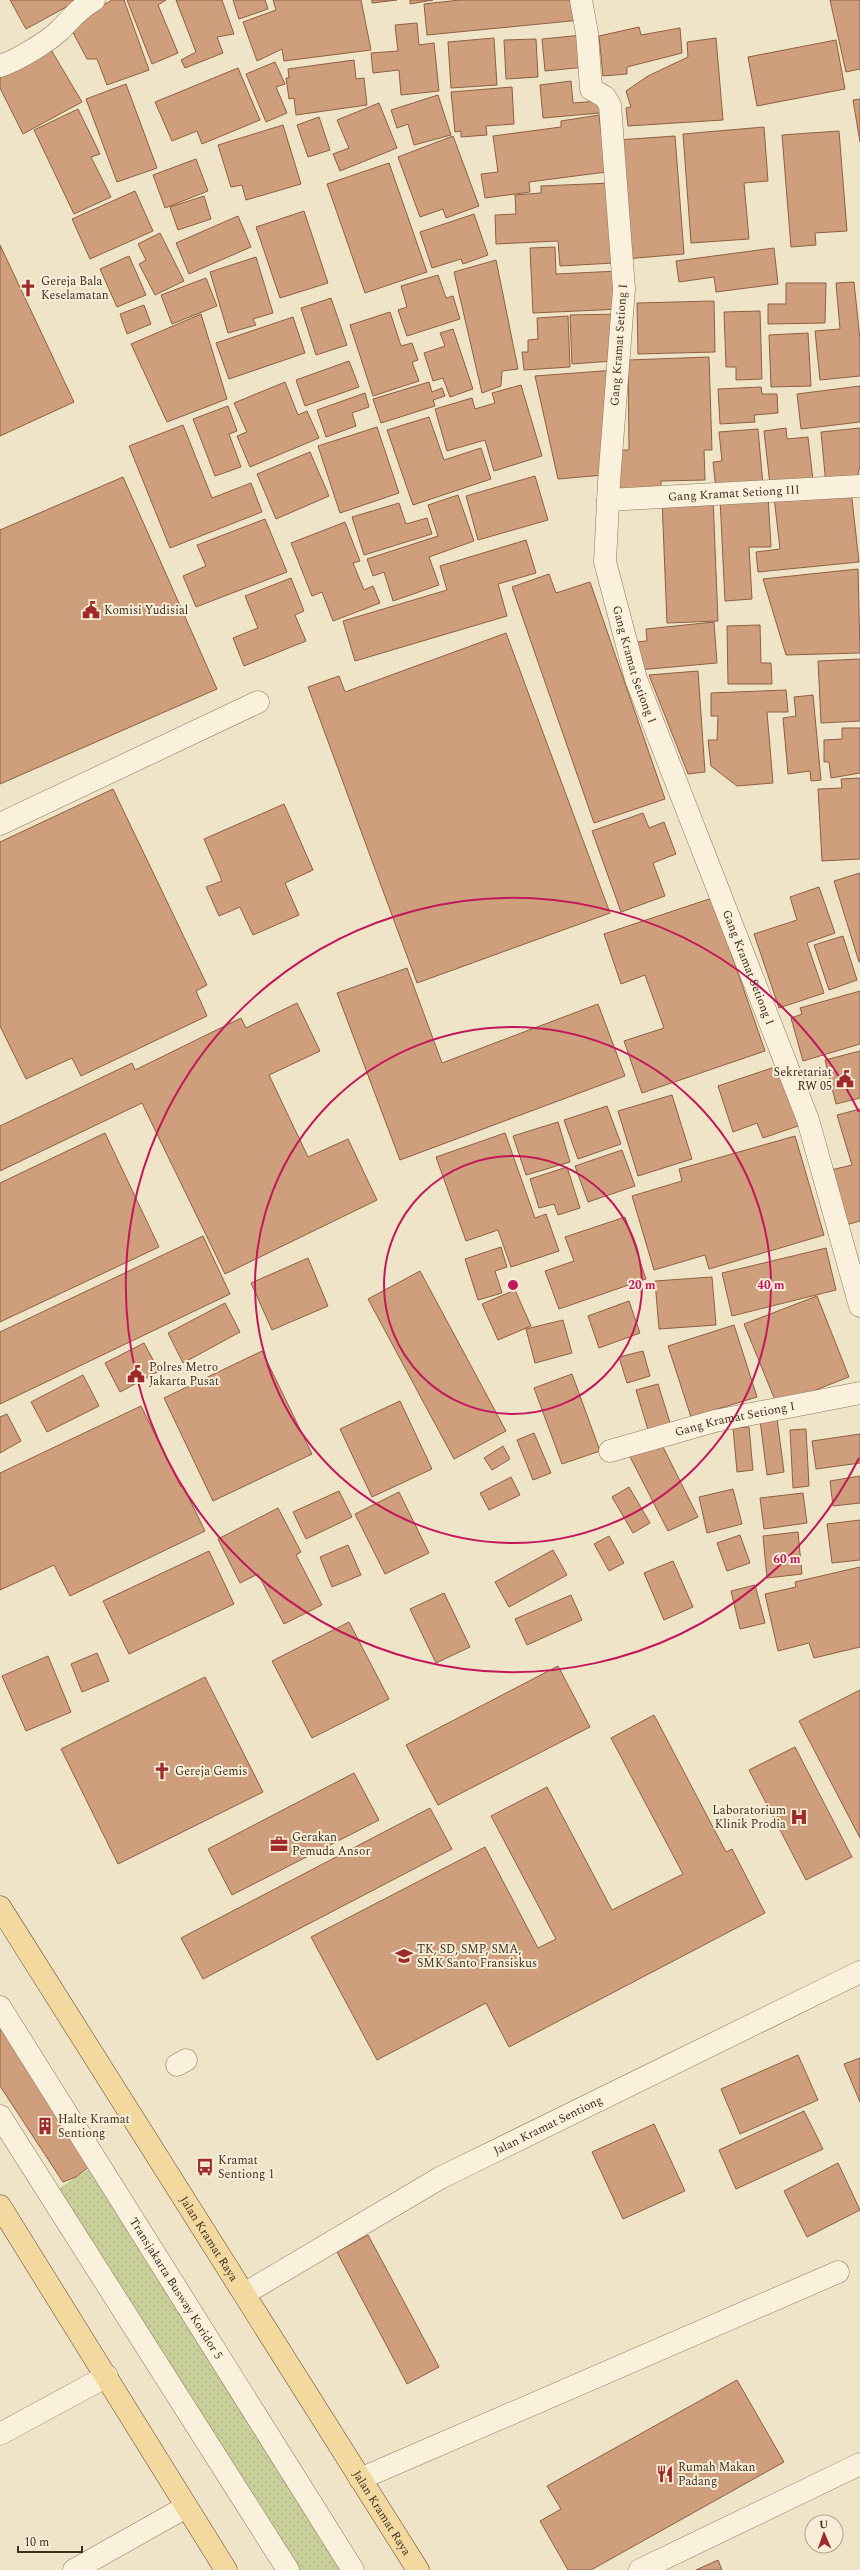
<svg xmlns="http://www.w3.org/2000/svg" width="860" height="2570" font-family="Spectral,serif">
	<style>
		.grass { fill: url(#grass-dots) }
		.building { fill: #cf9f7d; stroke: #8d5f41 }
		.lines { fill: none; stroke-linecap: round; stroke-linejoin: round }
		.minor-casing { stroke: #8d765c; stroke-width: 23 }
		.major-casing { stroke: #5b4430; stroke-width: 23 }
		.minor { stroke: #faf1dc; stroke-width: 22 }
		.major { stroke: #f3d9a0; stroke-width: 22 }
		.ring { fill: none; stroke: #c2185b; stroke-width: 2 }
		.labels { text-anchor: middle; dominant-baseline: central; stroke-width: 4; stroke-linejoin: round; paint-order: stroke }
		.poi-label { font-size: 12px; fill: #3d2e20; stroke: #f7eed8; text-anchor: start }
		.street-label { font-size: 12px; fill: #3d2e20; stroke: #f7eed8 }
		.centre { fill: #c2185b; stroke: #f7eed8; stroke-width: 2 }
		.ring-label { font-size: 12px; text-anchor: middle; font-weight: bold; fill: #c2185b; stroke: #f7eed8; stroke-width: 4; stroke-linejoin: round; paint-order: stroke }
	</style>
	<defs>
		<pattern id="grass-dots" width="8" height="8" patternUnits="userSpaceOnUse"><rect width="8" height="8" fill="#c9cf9b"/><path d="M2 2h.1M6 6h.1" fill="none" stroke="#aeb285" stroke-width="1.8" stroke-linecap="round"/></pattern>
	</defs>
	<rect width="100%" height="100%" fill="#f0e4c8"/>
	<path class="grass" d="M92 2167 351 2570H287L49 2195Z"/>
	<g class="building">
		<path d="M10 0H79L26 29Z"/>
		<path d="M112 0H124L149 70 107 85 97 59H87L69 25Z"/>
		<path d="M127 0H166L158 5 178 53 152 64Z"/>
		<path d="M176 0H222L234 34 217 37 223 53 185 68 181 60 196 52Z"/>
		<path d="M233 0H265L268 9 239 19Z"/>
		<path d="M273 0H361L371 50 284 61 282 49 257 61 243 22 276 10Z"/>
		<path d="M372 0H397L372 3Z"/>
		<path d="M410 0H433L410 4Z"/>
		<path d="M460 0H579L581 20 427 35 424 4Z"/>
		<path d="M830 0H860V69L846 72Z"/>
		<path d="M417 23 419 45 434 43 439 91 401 95 399 70 373 73 371 53 398 51 395 25Z"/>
		<path d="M639 27 641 35 680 28 682 53 627 67V74L603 76 599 36Z"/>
		<path d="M583 35 586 67 545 71 542 39Z"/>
		<path d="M494 38 497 85 451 88 448 42Z"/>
		<path d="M716 38 723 120 628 126 626 108 631 107 626 91 648 76 688 57 687 42Z"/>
		<path d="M536 39 538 77 506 79 504 40Z"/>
		<path d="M836 40 845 89 757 106 748 57Z"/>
		<path d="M47 43 82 102 23 134 0 88V77Z"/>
		<path d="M354 60 356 79 364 78 367 105 296 115 294 98 289 99 286 78H289L288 69Z"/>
		<path d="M275 62 285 84 276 87 287 113 266 122 246 74Z"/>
		<path d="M238 68 260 120 202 144 197 131 172 141 155 102Z"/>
		<path d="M571 81 573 103 599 101 600 113 543 118 540 85Z"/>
		<path d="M126 84 157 168 117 182 86 99Z"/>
		<path d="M512 87 514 124 486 126 487 135 461 137V131L455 132 451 92Z"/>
		<path d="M438 95 451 135 414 145 408 124 397 128 391 110Z"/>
		<path d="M860 99V142L853 100Z"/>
		<path d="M379 103 397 148 340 171 333 154 349 148 337 120Z"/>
		<path d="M78 109 100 154 91 157 111 197 74 214 34 130Z"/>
		<path d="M599 115 606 172 529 182 530 192 485 198 481 174 498 172 493 136 561 127V121Z"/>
		<path d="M319 117 330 150 308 157 297 125Z"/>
		<path d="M283 125 301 184 246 200 242 185 231 187 218 145Z"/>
		<path d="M764 127 768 181 744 183 749 239 691 243 683 134Z"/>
		<path d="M839 131 847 231 815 233 816 245 791 247 782 135Z"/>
		<path d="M453 136 479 206 446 218 443 209 420 217 398 157Z"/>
		<path d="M675 136 684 254 625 259 617 140Z"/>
		<path d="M196 159 208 191 165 208 153 175Z"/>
		<path d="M389 163 427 272 365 293 327 184Z"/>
		<path d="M611 183 614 263 560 266 558 241 496 244 495 215 516 214 515 195 541 193V186Z"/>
		<path d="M135 191 153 231 90 259 72 219Z"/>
		<path d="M204 196 211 219 178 230 170 207Z"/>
		<path d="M304 211 328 283 280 298 256 227Z"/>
		<path d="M474 214 488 255 463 264 461 259 432 268 420 232Z"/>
		<path d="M238 216 251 247 189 274 176 243Z"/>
		<path d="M160 233 184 281 155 295 139 264 146 260 138 244Z"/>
		<path d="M0 245 74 402 0 436Z"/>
		<path d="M555 247 556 274 619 271 621 309 533 313 530 248Z"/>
		<path d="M774 248 778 284 716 292 714 277 679 282 676 261Z"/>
		<path d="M129 256 146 295 117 307 100 269Z"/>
		<path d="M256 257 273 313 253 319 256 325 228 333 210 272Z"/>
		<path d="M496 260 518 369 502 371 501 386 482 393 454 272Z"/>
		<path d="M438 275 446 298 453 296 460 319 407 336 398 310 407 307 401 286Z"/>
		<path d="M206 278 217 306 172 324 161 295Z"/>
		<path d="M854 282 860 340V376L820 380 815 331 840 329 836 283Z"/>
		<path d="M786 283H826L825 323 768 324V304H786Z"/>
		<path d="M331 298 347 345 316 355 301 308Z"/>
		<path d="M714 301 715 352 638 354 637 303Z"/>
		<path d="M144 305 151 324 127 334 120 314Z"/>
		<path d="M760 311 762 379 736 380V367H726L724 312Z"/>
		<path d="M390 312 401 346 412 343 418 360 412 362 419 381 373 396 350 325Z"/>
		<path d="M201 314 227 399 167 422 131 344Z"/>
		<path d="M620 314 613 361 572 364 570 315Z"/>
		<path d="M568 316 570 367 524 370 522 352H528V340L538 339 537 318Z"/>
		<path d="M293 317 305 353 229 379 216 343Z"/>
		<path d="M453 329 473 389 450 397 443 378 433 381 424 353 445 346 440 333Z"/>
		<path d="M808 333 811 386 771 387 769 335Z"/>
		<path d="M709 357 712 450H704L705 480 661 481V489L616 490 615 450H629L628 360Z"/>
		<path d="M349 361 359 387 305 406 296 380Z"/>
		<path d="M616 370 604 475 558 479 535 376Z"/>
		<path d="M285 382 298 415 307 411 319 438 250 467 237 436 247 432 234 403Z"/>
		<path d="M429 382 432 392 442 388 445 396 433 400 435 406 381 423 373 399Z"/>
		<path d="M521 385 542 456 494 471 485 440 447 451 435 409 472 398 475 409 495 403 492 393Z"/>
		<path d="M860 386V422L801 429 797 394Z"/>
		<path d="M761 387 762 394H777L778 413 754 415 755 422 720 424 718 389Z"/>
		<path d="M365 393 369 407 352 413 356 426 326 437 317 410Z"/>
		<path d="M228 406 237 431 229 434 241 467 215 476 193 419Z"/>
		<path d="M429 417 444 460 481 448 491 479 413 505 387 430Z"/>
		<path d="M183 425 212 498 251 483 262 512 170 548 129 446Z"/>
		<path d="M377 427 399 493 340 513 318 446Z"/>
		<path d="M786 428 787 439 808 437 813 480 770 485 764 431Z"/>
		<path d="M860 428V466L856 482 826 485 821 432Z"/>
		<path d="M758 429 763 485 716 489 713 462 722 461 719 432Z"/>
		<path d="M310 452 329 496 276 519 257 474Z"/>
		<path d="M535 476 548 520 478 540 466 496Z"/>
		<path d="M123 477 217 689 0 784V530Z"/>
		<path d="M851 490 859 562 758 572 756 552 780 549 774 497Z"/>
		<path d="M458 495 474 541 429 557 439 585 393 601 384 572 373 576 367 559 438 536 428 505Z"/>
		<path d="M768 495 771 547H749L752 599 725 601 720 499Z"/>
		<path d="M713 497 718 621 667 623 662 500Z"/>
		<path d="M399 503 406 524 427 518 432 534 364 555 352 517Z"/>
		<path d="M265 519 287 572 196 607 183 576 206 566 197 545Z"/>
		<path d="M345 522 360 561 353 563 364 590 373 586 380 603 333 621 322 592 312 596 291 543Z"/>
		<path d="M526 540 536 573 498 584 507 616 355 661 343 621 447 590 440 566Z"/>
		<path d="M858 569 860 653 786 655 763 579Z"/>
		<path d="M549 574 556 593 590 582 665 799 594 823 512 587Z"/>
		<path d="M291 578 304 611 295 615 306 641 244 666 233 638 258 628 245 596Z"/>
		<path d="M714 622 717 663 638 670 635 642 647 641 646 629Z"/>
		<path d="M760 625 761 663H771L772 684H728L727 626Z"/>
		<path d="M506 633 610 913 417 983 308 687 339 676 345 692Z"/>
		<path d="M860 659V721L821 723 818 661Z"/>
		<path d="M698 671 705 772 688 774 649 675Z"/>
		<path d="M786 690 788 712H767L773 783 737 786 711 766 708 740H717L718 716H711V693Z"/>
		<path d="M813 695 821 780 811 781 810 771 788 774 783 718 796 716 794 697Z"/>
		<path d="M842 728H860V773L831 778 829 762H824V740L842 739Z"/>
		<path d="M860 778V859L822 861 818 789 842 788 841 779Z"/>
		<path d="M113 789 207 985 196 991 207 1016 81 1076 72 1058 26 1079 0 1026V842Z"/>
		<path d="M284 804 313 870 285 883 299 915 253 935 240 907 219 916 206 887 222 881 204 839Z"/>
		<path d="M643 813 649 828 664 822 676 854 653 863 665 896 621 912 592 831Z"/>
		<path d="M860 873V962H859L834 881Z"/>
		<path d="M819 887 835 933 807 943 824 993 779 1008 754 934 797 920 790 897Z"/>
		<path d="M712 898 765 1051 642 1093 624 1041 664 1028 645 975 621 984 604 934Z"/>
		<path d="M843 936 857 980 829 990 814 945Z"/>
		<path d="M407 968 442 1063 598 1004 625 1076 400 1160 337 993Z"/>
		<path d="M860 991V1044L803 1061 791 1018 802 1014 800 1008Z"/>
		<path d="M297 1003 320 1051 269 1075 308 1157 348 1139 377 1200 225 1274 142 1103 0 1171V1126L132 1063 135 1070 241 1018 246 1028Z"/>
		<path d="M860 1051V1098L836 1104 825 1060Z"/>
		<path d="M781 1065 801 1125 763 1138 757 1123 733 1132 718 1086Z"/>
		<path d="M672 1095 692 1159 638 1176 618 1111Z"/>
		<path d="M607 1106 621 1144 578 1159 564 1120Z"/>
		<path d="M860 1109V1221L846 1225 831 1170 852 1165 837 1115Z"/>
		<path d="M558 1122 570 1162 526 1175 513 1136Z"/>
		<path d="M105 1133 159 1247 0 1322V1183Z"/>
		<path d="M505 1133 535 1218 546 1214 559 1251 511 1267 498 1230 466 1241 436 1157Z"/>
		<path d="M795 1136 824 1235 709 1269 705 1255 654 1270 632 1196 682 1181 679 1169Z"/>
		<path d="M622 1150 635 1186 588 1202 575 1166Z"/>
		<path d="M567 1167 580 1208 558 1215 554 1204 539 1208 530 1179Z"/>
		<path d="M625 1217 646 1279 559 1309 545 1271 574 1261 565 1237Z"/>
		<path d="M203 1236 230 1294 0 1404V1332Z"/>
		<path d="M501 1247 507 1267 495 1271 502 1293 478 1300 465 1259Z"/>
		<path d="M826 1248 836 1290 732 1316 722 1273Z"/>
		<path d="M308 1258 328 1306 272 1330 251 1283Z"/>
		<path d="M420 1271 506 1431 454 1459 368 1299Z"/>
		<path d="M712 1277 716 1325 659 1329 655 1281Z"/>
		<path d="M515 1290 531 1326 498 1340 482 1304Z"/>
		<path d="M817 1296 849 1377 777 1405 744 1324Z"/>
		<path d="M629 1301 640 1333 599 1348 588 1316Z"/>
		<path d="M225 1303 240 1332 183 1363 168 1333Z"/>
		<path d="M563 1320 572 1353 535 1363 526 1329Z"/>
		<path d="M734 1325 757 1397 691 1417 668 1346Z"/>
		<path d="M144 1343 159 1371 120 1392 105 1363Z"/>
		<path d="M262 1351 312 1454 213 1501 164 1398Z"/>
		<path d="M643 1351 650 1376 627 1383 619 1357Z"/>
		<path d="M572 1374 600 1451 562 1464 534 1388Z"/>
		<path d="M83 1375 99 1406 47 1432 31 1402Z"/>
		<path d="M658 1384 671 1426 649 1433 636 1390Z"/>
		<path d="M400 1401 432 1469 372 1497 340 1429Z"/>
		<path d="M141 1406 181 1487 183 1486 205 1531 70 1596 54 1565 0 1590V1473Z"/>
		<path d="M7 1414 21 1441 0 1453V1417Z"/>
		<path d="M777 1418 784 1472 767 1475 760 1420Z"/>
		<path d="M749 1427 753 1470 737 1472 733 1428Z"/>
		<path d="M806 1429 809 1486 793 1488 790 1430Z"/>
		<path d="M534 1433 551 1473 533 1480 517 1440Z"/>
		<path d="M860 1434V1463L816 1469 812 1441Z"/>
		<path d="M658 1437 698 1517 668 1531 628 1453Z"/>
		<path d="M503 1446 510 1459 492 1470 484 1458Z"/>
		<path d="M860 1476V1503L833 1506 830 1481Z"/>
		<path d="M511 1477 520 1495 489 1510 480 1493Z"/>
		<path d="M629 1487 650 1523 633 1533 612 1497Z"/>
		<path d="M733 1489 742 1524 707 1533 699 1497Z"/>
		<path d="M339 1491 352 1517 306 1539 293 1512Z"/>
		<path d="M399 1492 429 1553 385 1574 355 1514Z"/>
		<path d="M803 1493 807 1523 764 1529 760 1498Z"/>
		<path d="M278 1508 301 1552 296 1555 322 1605 284 1624 258 1574 240 1583 218 1539Z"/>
		<path d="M860 1520V1560L832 1563 827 1524Z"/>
		<path d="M798 1532 802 1574 767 1578 763 1536Z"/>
		<path d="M740 1535 750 1563 727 1571 717 1543Z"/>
		<path d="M609 1536 624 1563 609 1571 594 1544Z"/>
		<path d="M348 1545 361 1575 332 1587 320 1557Z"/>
		<path d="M553 1550 567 1575 509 1607 495 1582Z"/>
		<path d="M209 1551 234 1604 129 1654 103 1601Z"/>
		<path d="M673 1561 693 1607 664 1620 644 1573Z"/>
		<path d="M860 1567V1647L814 1658 809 1643 778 1651 765 1594 796 1587 795 1582Z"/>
		<path d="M755 1585 765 1623 740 1629 731 1591Z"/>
		<path d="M444 1593 470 1647 436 1663 410 1609Z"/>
		<path d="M571 1595 582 1620 527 1645 515 1619Z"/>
		<path d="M349 1622 389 1699 312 1738 272 1661Z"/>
		<path d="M97 1653 109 1681 82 1692 71 1664Z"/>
		<path d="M48 1656 71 1712 26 1731 2 1676Z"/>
		<path d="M558 1666 590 1727 438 1805 406 1745Z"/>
		<path d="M205 1677 263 1792 118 1864 61 1749Z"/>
		<path d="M860 1690V1838L799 1721Z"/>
		<path d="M654 1715 726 1852 732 1849 765 1913 509 2047 486 2003 377 2060 311 1937 485 1847 538 1948 556 1939 491 1816 547 1787 612 1910 683 1874 611 1738Z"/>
		<path d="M795 1747 852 1857 806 1880 749 1770Z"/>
		<path d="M354 1773 379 1820 232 1895 208 1849Z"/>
		<path d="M430 1808 452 1849 203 1979 181 1938Z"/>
		<path d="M0 2025 90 2166 76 2177 63 2182 0 2086Z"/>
		<path d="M798 2055 818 2100 740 2134 721 2089Z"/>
		<path d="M860 2058V2102L844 2064Z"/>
		<path d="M804 2111 823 2149 736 2189 719 2150Z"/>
		<path d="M654 2124 685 2191 623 2219 592 2152Z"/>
		<path d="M838 2163 860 2210 807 2237 784 2191Z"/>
		<path d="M368 2235 439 2367 407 2384 337 2252Z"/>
		<path d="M737 2380 784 2462 591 2570H568L540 2521 561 2509 547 2486Z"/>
		<path d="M718 2560 722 2570H696Z"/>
	</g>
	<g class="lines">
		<g class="minor-casing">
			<g id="minor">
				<path id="s1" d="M581 0 587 33 591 89 605 97 610 105 624 289 609 482 605 562 636 679 808 1120 860 1306"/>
				<path d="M0 66C16 61 46 43 59 31 71 19 79 8 94 0"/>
				<path id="s2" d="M608 500 860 486"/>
				<path d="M0 824 258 702"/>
				<path id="s3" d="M610 1451 715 1421 860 1393"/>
				<path id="s4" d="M0 2007 353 2570"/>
				<path d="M177 2065 186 2060"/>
				<path d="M0 2116 288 2570"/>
				<path id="s5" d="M244 2294 440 2178 860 1972"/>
				<path d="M0 2434 107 2376"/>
				<path d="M360 2479 838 2272"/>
				<path d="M74 2570 186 2507"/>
				<path d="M640 2570 860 2464"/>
			</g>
		</g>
		<g class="major-casing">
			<g id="major">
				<path id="s6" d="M0 1907 418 2570"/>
				<path d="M0 2206 226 2570"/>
			</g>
		</g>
		<use href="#minor" class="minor"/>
		<use href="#major" class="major"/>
	</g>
	<g class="ring">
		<circle cx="513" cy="1285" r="129"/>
		<circle cx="513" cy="1285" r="258"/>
		<path d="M859 1458A387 387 0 1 1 859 1112"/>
	</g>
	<defs>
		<g id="church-bare" transform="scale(1.38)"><path d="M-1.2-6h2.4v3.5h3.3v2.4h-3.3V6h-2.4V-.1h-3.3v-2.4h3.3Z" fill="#9e2a2b" stroke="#f7eed8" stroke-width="2.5" paint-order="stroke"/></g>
		<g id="civic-bare" transform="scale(1.38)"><path d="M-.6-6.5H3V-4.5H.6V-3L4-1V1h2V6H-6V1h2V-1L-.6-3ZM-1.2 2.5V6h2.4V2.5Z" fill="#9e2a2b" stroke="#f7eed8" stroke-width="2.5" paint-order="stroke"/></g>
		<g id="hospital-bare" transform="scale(1.38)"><path d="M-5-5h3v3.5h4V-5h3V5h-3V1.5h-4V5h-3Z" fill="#9e2a2b" stroke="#f7eed8" stroke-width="2.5" paint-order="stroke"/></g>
		<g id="office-bare" transform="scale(1.38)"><path d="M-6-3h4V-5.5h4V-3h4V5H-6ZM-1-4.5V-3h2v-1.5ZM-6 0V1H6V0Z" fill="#9e2a2b" stroke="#f7eed8" stroke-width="2.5" paint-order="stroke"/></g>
		<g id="school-bare" transform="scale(1.38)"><path d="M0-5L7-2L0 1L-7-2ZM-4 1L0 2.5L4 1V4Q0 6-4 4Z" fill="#9e2a2b" stroke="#f7eed8" stroke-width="2.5" paint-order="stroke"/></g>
		<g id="building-bare" transform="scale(1.38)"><path d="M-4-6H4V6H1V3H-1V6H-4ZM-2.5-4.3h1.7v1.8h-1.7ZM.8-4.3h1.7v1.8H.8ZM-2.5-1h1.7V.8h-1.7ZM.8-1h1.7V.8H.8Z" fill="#9e2a2b" stroke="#f7eed8" stroke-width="2.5" paint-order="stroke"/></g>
		<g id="bus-bare" transform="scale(1.38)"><path d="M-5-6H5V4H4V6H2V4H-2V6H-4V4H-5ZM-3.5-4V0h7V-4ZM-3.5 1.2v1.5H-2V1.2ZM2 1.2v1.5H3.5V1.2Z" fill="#9e2a2b" stroke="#f7eed8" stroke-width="2.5" paint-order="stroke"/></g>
		<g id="restaurant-bare" transform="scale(1.38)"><path d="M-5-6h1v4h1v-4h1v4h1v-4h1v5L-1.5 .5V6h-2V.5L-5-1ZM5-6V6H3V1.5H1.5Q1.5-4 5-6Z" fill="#9e2a2b" stroke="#f7eed8" stroke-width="2.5" paint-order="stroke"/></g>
	</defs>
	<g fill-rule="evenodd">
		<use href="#church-bare" x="28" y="288"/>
		<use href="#civic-bare" x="91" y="610"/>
		<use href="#civic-bare" x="845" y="1079"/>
		<use href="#civic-bare" x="136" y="1374"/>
		<use href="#church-bare" x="162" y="1771"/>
		<use href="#hospital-bare" x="799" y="1817"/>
		<use href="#office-bare" x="279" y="1844"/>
		<use href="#school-bare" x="404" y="1956"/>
		<use href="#building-bare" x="45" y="2126"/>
		<use href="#bus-bare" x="205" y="2167"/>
		<use href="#restaurant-bare" x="665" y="2474"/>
	</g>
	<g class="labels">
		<g class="poi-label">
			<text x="41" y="281">Gereja Bala<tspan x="41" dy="14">Keselamatan</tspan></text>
			<text x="104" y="610">Komisi Yudisial</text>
			<text x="832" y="1072" text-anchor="end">Sekretariat<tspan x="832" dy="14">RW 05</tspan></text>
			<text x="149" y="1367">Polres Metro<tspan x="149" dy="14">Jakarta Pusat</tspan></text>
			<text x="175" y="1771">Gereja Gemis</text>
			<text x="786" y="1810" text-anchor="end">Laboratorium<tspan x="786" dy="14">Klinik Prodia</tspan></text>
			<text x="292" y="1837">Gerakan<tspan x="292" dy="14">Pemuda Ansor</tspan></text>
			<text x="417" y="1949">TK, SD, SMP, SMA,<tspan x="417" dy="14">SMK Santo Fransiskus</tspan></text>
			<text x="58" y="2119">Halte Kramat<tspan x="58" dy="14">Sentiong</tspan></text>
			<text x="218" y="2160">Kramat<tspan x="218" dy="14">Sentiong 1</tspan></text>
			<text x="678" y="2467">Rumah Makan<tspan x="678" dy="14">Padang</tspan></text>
		</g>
		<g class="street-label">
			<text transform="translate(619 345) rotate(-86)">Gang Kramat Setiong I</text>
			<text stroke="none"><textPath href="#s2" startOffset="126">Gang Kramat Setiong III</textPath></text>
			<text stroke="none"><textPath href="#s1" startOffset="680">Gang Kramat Setiong I</textPath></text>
			<text stroke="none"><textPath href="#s1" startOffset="1004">Gang Kramat Setiong I</textPath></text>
			<text stroke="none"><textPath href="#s3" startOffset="129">Gang Kramat Setiong I</textPath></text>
			<text stroke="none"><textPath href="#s5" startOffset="348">Jalan Kramat Sentiong</textPath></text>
			<text stroke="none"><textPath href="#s6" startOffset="392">Jalan Kramat Raya</textPath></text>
			<text stroke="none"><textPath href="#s4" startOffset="332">Transjakarta Busway Koridor 5</textPath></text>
			<text stroke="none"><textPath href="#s6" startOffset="716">Jalan Kramat Raya</textPath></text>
		</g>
	</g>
	<circle cx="513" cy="1285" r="6" class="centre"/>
	<g class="ring-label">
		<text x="642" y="1289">20 m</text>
		<text x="771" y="1289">40 m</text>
		<text x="787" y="1563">60 m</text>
	</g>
	<g transform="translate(824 2534) rotate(358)"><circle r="19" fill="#f7eed8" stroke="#ada18e"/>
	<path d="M0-3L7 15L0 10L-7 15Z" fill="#9e2a2b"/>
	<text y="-6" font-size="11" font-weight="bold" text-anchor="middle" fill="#3d2e20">U</text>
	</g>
	<path d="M18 2546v6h64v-6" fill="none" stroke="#3d2e20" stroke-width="2"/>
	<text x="24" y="2546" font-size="12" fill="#3d2e20" stroke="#f7eed8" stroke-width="3" paint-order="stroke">10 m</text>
</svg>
